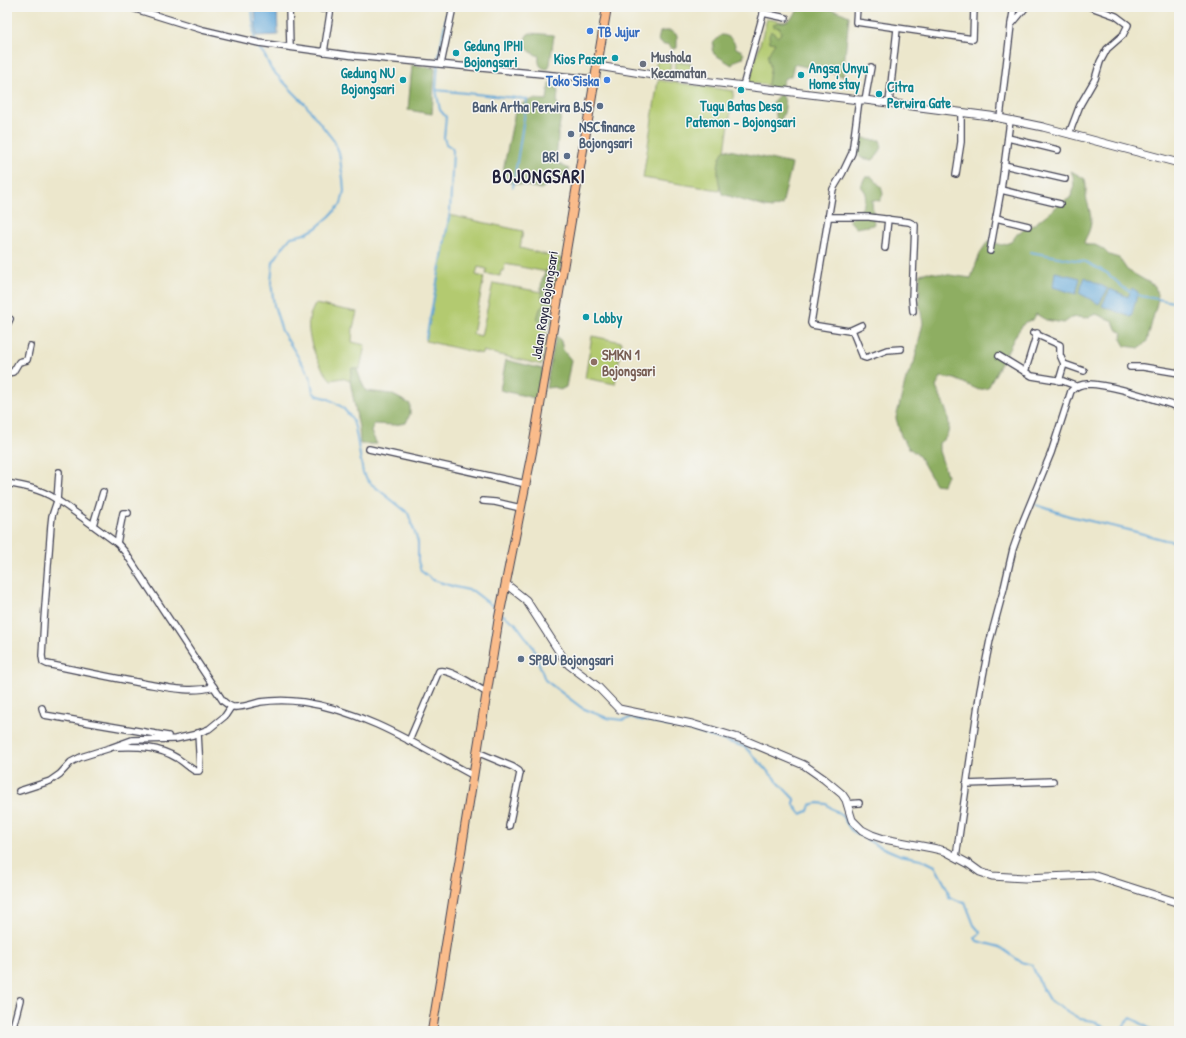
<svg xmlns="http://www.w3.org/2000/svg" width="1186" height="1038" font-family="'Patrick Hand',sans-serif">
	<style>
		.green { fill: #b3ca6f; stroke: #6a7655 }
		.forest { fill: #8eae62; stroke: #58684e }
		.water { fill: #63a8d9; stroke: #42658a }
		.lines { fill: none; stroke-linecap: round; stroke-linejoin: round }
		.stream { stroke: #63a8d9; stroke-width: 2 }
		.minor-casing { stroke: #404051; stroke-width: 8 }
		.tertiary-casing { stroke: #404051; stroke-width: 9 }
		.primary-casing { stroke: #404051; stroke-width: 10 }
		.minor { stroke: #fff; stroke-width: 5.5 }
		.tertiary { stroke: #fff; stroke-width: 7 }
		.primary { stroke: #fabc8b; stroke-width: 8 }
		.shop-dot { fill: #3f7fe0; stroke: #f6f6f2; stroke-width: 1.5 }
		.culture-dot { fill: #0f9aa8; stroke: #f6f6f2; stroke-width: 1.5 }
		.worship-dot { fill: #6b7280; stroke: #f6f6f2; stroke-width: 1.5 }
		.service-dot { fill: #5c6f8a; stroke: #f6f6f2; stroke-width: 1.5 }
		.education-dot { fill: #8d6e63; stroke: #f6f6f2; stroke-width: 1.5 }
		.labels { text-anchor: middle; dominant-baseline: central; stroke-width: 3; stroke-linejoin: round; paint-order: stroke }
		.shop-label { font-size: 14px; font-weight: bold; fill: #366cbe; stroke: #f6f6f2; text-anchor: start }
		.culture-label { font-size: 14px; font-weight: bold; fill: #0d838f; stroke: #f6f6f2; text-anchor: start }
		.worship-label { font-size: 14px; font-weight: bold; fill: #5b616d; stroke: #f6f6f2; text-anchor: start }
		.service-label { font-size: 14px; font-weight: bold; fill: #4e5e75; stroke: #f6f6f2; text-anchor: end }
		.street-label { font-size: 14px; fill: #22223b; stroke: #f6f6f2 }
		.education-label { font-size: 14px; font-weight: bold; fill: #785e54; stroke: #f6f6f2; text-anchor: start }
		.district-label { font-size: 18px; font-weight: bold; letter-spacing: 1px; fill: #22223b; stroke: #f6f6f2 }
	</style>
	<rect width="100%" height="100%" fill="#f6f6f2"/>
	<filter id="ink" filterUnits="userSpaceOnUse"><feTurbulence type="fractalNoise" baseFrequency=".025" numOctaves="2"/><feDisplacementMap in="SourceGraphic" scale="8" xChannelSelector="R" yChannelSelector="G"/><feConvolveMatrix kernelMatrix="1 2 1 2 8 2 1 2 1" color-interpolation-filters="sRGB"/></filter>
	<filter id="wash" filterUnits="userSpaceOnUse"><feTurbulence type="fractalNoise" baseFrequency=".012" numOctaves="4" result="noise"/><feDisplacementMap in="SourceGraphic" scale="16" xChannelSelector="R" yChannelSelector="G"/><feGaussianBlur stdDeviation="0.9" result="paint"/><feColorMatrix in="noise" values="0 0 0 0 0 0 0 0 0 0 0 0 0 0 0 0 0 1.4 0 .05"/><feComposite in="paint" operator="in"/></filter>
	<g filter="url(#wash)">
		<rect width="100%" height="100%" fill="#ece7cc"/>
		<g class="green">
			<path d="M767 19 784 22 775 86 749 83Z"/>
			<path d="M657 60 671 62 669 74 655 72Z"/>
			<path d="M676 62 691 64 690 76 674 74Z"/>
			<path d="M658 80 734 91 719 190 643 178Z"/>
			<path d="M449 215 523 231 520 248 562 259 561 265 547 272 505 264 504 271H501L500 276 486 274 487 269 478 267 476 275 484 277 473 334 481 336 493 283 552 294 542 365 483 351 482 354 426 341 441 262Z"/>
			<path d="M315 304 357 312 353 328 352 342 365 345 360 369 352 368 350 381 342 378 331 380C318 366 306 338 309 319 310 314 313 309 315 304Z"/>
			<path d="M592 336 622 342 615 384 585 378Z"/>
		</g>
		<g class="forest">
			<path d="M800 7C817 7 833 8 849 16L843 76 794 64 791 76 784 79 781 88 768 87C768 81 769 77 770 71 771 66 769 63 768 58 768 53 772 48 775 43L770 42 769 36 771 31 778 37 781 33 780 28 772 26 775 23C789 23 793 18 800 7Z"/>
			<path d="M664 31H671L677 35V48L673 49 667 44 664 45 658 41 660 32Z"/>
			<path d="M530 33 554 35 550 64 548 69C540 69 538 64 539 56 531 53 527 50 524 42L527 35Z"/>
			<path d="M721 35C729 35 734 40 736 48L742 51 744 55 743 58 735 61 732 65 714 54 712 49 714 45 713 43Z"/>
			<path d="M412 65 435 68 432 114 408 110Z"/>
			<path d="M554 82 558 91 557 103 562 109 558 135 556 162 569 169 567 176 550 183 541 189 508 182 503 171 515 112 523 103 533 99 547 100 549 83Z"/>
			<path d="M779 95 783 96C787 105 785 113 780 121H777L773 101Z"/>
			<path d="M857 135 870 140H880L882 147 878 155 873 160 861 158 856 151Z"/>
			<path d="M725 149 792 164 782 205 772 208 765 207 722 194C717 180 715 161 725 149Z"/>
			<path d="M1071 171 1085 179C1087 186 1085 194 1087 201 1090 210 1093 222 1089 231 1088 235 1085 238 1084 243L1088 245H1095L1103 249 1109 255 1119 258 1127 270 1155 286 1158 299 1147 341 1140 348 1125 346 1121 339 1122 333 1116 329 1113 321 1096 314 1086 318 1078 317 1071 318 1064 323 1046 320 1036 314 1033 320 1025 322 1017 333 988 388 979 390 955 379 941 377 936 387C941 400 955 422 946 437 945 439 941 441 939 443V451L947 475 943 485 935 484 919 456 909 448 901 436 896 418 906 379 914 363 923 323 919 302 920 274 928 272 971 278 980 253 988 241 1002 245 1011 242 1018 233 1036 223 1060 204 1070 198 1074 189 1073 176Z"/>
			<path d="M865 177H872L881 187 883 194 880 201 872 200 874 225 856 228 849 220C861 211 864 208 866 193L861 186Z"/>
			<path d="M555 260 561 265 551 324 542 325 537 319 540 309 544 303C537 287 543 271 555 260Z"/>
			<path d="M556 335 561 341 563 350 571 360 566 387 560 390 555 387 546 388Z"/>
			<path d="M506 360 543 369 538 399 500 390Z"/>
			<path d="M352 368 357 369 361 381 366 391 391 394 410 404V414L406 423 394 425 374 424 371 432 377 444H360L359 428 350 381Z"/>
		</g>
		<g class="water">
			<path d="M255 7H277L278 35 256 36Z"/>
			<path d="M1055 272 1080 278 1076 294 1053 287Z"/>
			<path d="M1085 277 1108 289 1099 304 1079 293Z"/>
			<path d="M1132 288 1138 292 1131 317 1102 306 1110 289 1128 297Z"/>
		</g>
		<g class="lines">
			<g class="stream">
				<path d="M252 7 254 35 257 46 264 54 271 69 305 104 334 141 339 152 343 179 344 191 341 204 330 216 316 228 305 234 291 237 283 247 273 262 271 282 274 305 282 331 310 376 313 392 316 395 329 399 342 407 351 417 355 427 363 473 369 482 408 513 418 542V561L421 571 433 580 455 587 473 591 499 611"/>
				<path d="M436 90 527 99 513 187"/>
				<path d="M1030 252 1086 262 1107 273 1125 289 1141 296 1179 303"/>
				<path d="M426 338 441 262 450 212 453 151 452 148 446 144 444 138 446 117 440 110 436 90 438 61 448 7"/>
				<path d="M1037 505 1069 516 1129 530 1165 540 1179 542"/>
				<path d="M502 614 516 624 533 647 545 680 582 708 607 718 622 720 631 718 693 731 745 747 794 799V805L801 814 808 811 810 805 818 803 826 804 842 816 851 830 876 845 900 855 921 859 935 866 948 890 949 897 959 901 965 902 974 925 980 932 979 935 975 938 977 941 1000 947 1021 962 1032 965 1041 986 1049 1000 1080 1019 1094 1021 1110 1031"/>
				<path d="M1121 1031 1125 1024 1130 1018C1140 1021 1147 1029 1157 1031"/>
			</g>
		</g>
	</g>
	<g filter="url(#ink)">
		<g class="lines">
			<g class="minor-casing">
				<g id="minor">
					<path d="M129 7 203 30 259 43 355 56 595 79"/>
					<path d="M289 7 290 47"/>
					<path d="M320 7 322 9 331 8"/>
					<path d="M857 7 856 22 973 39 974 7"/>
					<path d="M763 13 786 18"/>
					<path d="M1011 24 1014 7"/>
					<path d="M324 52 331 7"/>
					<path d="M441 64 453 7"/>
					<path d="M743 86 765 7"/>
					<path d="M859 100 852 153 842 174 833 189 811 323 812 325 849 331 862 325"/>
					<path d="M865 100 871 67"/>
					<path d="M889 103 897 29"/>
					<path d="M1000 118 1011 25 1026 7"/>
					<path d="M1069 134 1080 105 1095 79 1100 62 1107 49 1123 35 1128 25 1116 16 1091 7"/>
					<path d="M1008 138 1058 150"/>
					<path d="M1004 165 1065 179"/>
					<path d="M956 174 961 142V112"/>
					<path d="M1001 190 1060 204"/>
					<path d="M828 217H869L909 222 915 225 912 299 913 311"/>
					<path d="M996 218 1028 226"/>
					<path d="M885 248 888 219"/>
					<path d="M990 251 1001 190 1010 121"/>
					<path d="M7 325 10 319"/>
					<path d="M852 330 863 357 866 358 887 350 901 349"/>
					<path d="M1033 333 1060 345V355L1064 364 1084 371"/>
					<path d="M999 356 1032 376 1063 381 1076 386"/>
					<path d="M1130 367H1143L1179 373"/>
					<path d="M1025 372 1037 333"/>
					<path d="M7 373 13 372 19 362 27 360 30 346"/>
					<path d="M1059 381 1064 364"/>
					<path d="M369 449 526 484"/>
					<path d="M59 472 57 501 52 516 51 525 44 620 42 656 43 662 47 664C80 671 113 678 147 684 170 688 192 693 214 687"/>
					<path d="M7 483C23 486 40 489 54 498 76 512 96 528 117 543L125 552 223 701C227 704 231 708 236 707 244 707 252 704 260 702 274 700 289 700 303 702 365 711 420 747 474 776"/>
					<path d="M483 501 495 502 521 508"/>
					<path d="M93 525 103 492"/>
					<path d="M117 543 123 513H128"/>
					<path d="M42 708 44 715 50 716 168 736"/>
					<path d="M409 741 439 671C451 669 475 686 486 692"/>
					<path d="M118 747C139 746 159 747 177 758 183 762 189 767 195 771H199L200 769 198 733"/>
					<path d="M477 752 513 767 519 771 520 773 509 826"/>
					<path d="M966 784 1053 781"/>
					<path d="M19 791 50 781 60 774 71 762 81 757 110 748 132 740 175 739 193 735 209 729 225 716 231 707"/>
					<path d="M847 804 859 803"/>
					<path d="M956 857 980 691 990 640 1004 588 1013 549 1023 521 1051 453 1071 391C1075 387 1081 384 1088 384 1115 385 1152 399 1179 407"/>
					<path d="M12 1031 20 1000"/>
				</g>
			</g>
			<g class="tertiary-casing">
				<g id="tertiary">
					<path d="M598 66 653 75 859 100H865L990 116 1043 127 1179 163"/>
					<path d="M506 584 526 600 564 659 569 665 598 687 619 709 692 724 742 739 804 765 824 779 842 794 846 800 852 820 862 830 872 835 884 839 932 848 945 851 969 864 980 872 992 876 1025 878 1092 875 1179 903"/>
				</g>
			</g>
			<g class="primary-casing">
				<path id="primary" d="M432 1031 499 617 533 447 607 7"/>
			</g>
			<use href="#minor" class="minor"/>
			<use href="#tertiary" class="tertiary"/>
			<use href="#primary" class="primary"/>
		</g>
	</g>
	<g class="shop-dot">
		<circle cx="590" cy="31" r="4"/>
		<circle cx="607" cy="80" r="4"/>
	</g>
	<g class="culture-dot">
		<circle cx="456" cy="53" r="4"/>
		<circle cx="615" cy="58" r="4"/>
		<circle cx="801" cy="75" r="4"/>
		<circle cx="403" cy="80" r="4"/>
		<circle cx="741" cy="90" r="4"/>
		<circle cx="879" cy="94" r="4"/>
		<circle cx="586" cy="317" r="4"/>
	</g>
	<circle class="worship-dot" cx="643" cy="64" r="4"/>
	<g class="service-dot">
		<circle cx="600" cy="106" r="4"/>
		<circle cx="571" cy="134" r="4"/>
		<circle cx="567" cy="156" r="4"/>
		<circle cx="521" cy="659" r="4"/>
	</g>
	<circle class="education-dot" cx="594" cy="362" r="4"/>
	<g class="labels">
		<g class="shop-label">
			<text x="598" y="31">TB Jujur</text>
			<text x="599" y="80" text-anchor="end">Toko Siska</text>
		</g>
		<g class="culture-label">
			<text x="464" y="45">Gedung IPHI<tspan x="464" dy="16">Bojongsari</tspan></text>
			<text x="607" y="58" text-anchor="end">Kios Pasar</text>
			<text x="809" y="67">Angsa Unyu<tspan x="809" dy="16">Home'stay</tspan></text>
			<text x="395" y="72" text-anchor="end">Gedung NU<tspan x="395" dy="16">Bojongsari</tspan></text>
			<text x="887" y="86">Citra<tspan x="887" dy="16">Perwira Gate</tspan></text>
			<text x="741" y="105" text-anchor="middle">Tugu Batas Desa<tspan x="741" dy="16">Patemon - Bojongsari</tspan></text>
			<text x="594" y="317">Lobby</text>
		</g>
		<g class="worship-label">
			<text x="651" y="56">Mushola<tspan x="651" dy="16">Kecamatan</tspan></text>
		</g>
		<g class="service-label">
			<text x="592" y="106">Bank Artha Perwira BJS</text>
			<text x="579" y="126" text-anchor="start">NSCfinance<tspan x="579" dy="16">Bojongsari</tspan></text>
			<text x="559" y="156">BRI</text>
			<text x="529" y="659" text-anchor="start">SPBU Bojongsari</text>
		</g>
		<g class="street-label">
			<text transform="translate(544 305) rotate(-81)">Jalan Raya Bojongsari</text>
		</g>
		<g class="education-label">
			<text x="602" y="354">SMKN 1<tspan x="602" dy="16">Bojongsari</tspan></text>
		</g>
		<g class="district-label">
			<text x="539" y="176">BOJONGSARI</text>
		</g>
	</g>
	<rect width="1186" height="1038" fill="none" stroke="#f6f6f2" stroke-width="24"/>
</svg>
